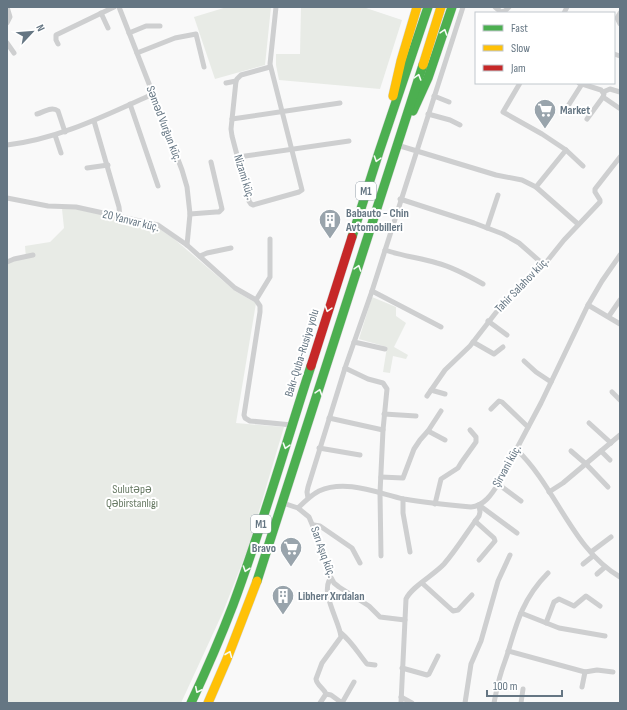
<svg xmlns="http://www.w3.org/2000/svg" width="627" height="710" font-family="'Sofia Sans Condensed',sans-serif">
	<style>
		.green { fill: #e8ebe6 }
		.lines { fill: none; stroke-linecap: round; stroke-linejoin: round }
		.fast-casing { stroke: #d5d6d6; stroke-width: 10 }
		.slow-casing { stroke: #d5d6d6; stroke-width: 10 }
		.jam-casing { stroke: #d5d6d6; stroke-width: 10 }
		.street { stroke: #cecfd0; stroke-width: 5 }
		.fast { stroke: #4caf50; stroke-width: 9 }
		.slow { stroke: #ffc107; stroke-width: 9 }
		.jam { stroke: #c62828; stroke-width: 9 }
		.oneway { stroke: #f6fbf6 }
		.labels { text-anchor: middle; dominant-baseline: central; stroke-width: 4; stroke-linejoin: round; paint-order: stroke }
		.shield { fill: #fff; stroke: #939fa8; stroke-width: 1 }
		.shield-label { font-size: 11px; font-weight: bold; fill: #657683 }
		.poi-label { font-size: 12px; font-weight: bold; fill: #657683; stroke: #fff; text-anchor: start }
		.street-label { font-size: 12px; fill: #657683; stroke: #fff }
		.park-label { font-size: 12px; fill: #687a64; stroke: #fff }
	</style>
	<rect width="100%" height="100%" fill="#f9f9f9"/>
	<g class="green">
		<path d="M227 7H271L265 65 215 79 194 17Z"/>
		<path d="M301 7H363L402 20 380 89 279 80 276 65V54H300Z"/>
		<path d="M62 209H76L155 226 173 238 235 291 256 303 236 423 284 427 248 548 223 612 181 703H7V265L10 262 26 258 25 246 50 242 64 228Z"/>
		<path d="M372 297 396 307V316L406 323 394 347 408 355 406 359 393 356 390 373 383 372 387 347 359 339Z"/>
	</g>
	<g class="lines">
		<g class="fast-casing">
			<g id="fast">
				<path d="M413 111 428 78 452 7"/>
				<path d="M352 237 379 152 428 7"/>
				<path d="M257 581 423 65"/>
				<path d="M191 703C206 671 220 639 233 605 262 527 285 446 311 366"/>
			</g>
		</g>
		<g class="slow-casing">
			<g id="slow">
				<path d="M423 65 441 7"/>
				<path d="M393 96 401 61 417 7"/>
				<path d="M208 703 227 659 257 581"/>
			</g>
		</g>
		<g class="jam-casing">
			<path id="jam" d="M311 366 352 237"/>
		</g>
		<g class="street">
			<path d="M7 7 10 17 7 23"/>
			<path d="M119 7 153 94 182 170 187 187 190 214 187 245"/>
			<path d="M495 7 501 12 505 11 509 7"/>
			<path d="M101 13 108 28"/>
			<path d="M564 13 567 7"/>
			<path d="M620 13 617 18 620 24"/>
			<path d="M129 33 146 26H160"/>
			<path d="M7 43 14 53"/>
			<path d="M58 44 56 40V35L114 7"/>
			<path d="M137 53 175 38 196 34 204 67"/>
			<path d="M614 54 620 56"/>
			<path d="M270 67 241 75 237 79 236 81 231 129 232 136 249 201 251 204 253 205 299 192 302 190 270 64 276 7"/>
			<path d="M226 83 236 81"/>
			<path d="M520 83 503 112 542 134 566 150 583 166"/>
			<path d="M579 83 601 90 604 94 603 97 587 119"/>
			<path d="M603 92 610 89 620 92"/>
			<path d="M434 96 449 102"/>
			<path d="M603 97 619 108"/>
			<path d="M130 104 158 186"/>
			<path d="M568 106 582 84"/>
			<path d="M37 114C44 112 52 106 58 111L65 132"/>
			<path d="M428 114 450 120 460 125"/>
			<path d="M232 119 340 103"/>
			<path d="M94 121 119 207 120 217"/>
			<path d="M55 135 61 153"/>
			<path d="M7 145C59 139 106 115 153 94"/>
			<path d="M397 145 496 175 522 180 536 187 578 224"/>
			<path d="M238 157 349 141"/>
			<path d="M87 168 108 165"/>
			<path d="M536 187 566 150"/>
			<path d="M7 198 48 206 76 207 158 225 187 245 235 288 256 300 260 306V312L244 415 245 418 250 421 292 425"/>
			<path d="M400 199 474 223 503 234 519 243 544 265"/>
			<path d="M190 214 216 212H219L222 209 211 162"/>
			<path d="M487 228 498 195"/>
			<path d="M385 250C403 256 420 258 437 263 453 267 469 276 483 284"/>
			<path d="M200 256 207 253 231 248"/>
			<path d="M7 262 14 259 33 255"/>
			<path d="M372 291 441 327"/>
			<path d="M256 300 270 277V239"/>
			<path d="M588 305 620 324"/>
			<path d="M609 316 620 300"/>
			<path d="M488 321 507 335"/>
			<path d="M354 342 385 349"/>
			<path d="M473 342 494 354 503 347"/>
			<path d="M524 361 536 372 551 382"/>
			<path d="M345 368 368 379 383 383 387 389 383 430 380 493 381 556"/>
			<path d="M431 390 445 394"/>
			<path d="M612 392 620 400"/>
			<path d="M427 396 445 370 470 346 508 297 544 265 564 240 600 202V200L595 192V189L620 157"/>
			<path d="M491 409 499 401 502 402 528 427"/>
			<path d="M384 414 416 416"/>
			<path d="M329 418 383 430"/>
			<path d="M589 423 611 443"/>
			<path d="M428 431 441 411"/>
			<path d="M319 448 360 455"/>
			<path d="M517 450C556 487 572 549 620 577"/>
			<path d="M571 451 586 464 608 487"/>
			<path d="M601 451 610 460"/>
			<path d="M381 477 403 478 414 449 420 440 428 431 445 440"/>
			<path d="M498 484 521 501"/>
			<path d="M549 492 563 483 620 435"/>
			<path d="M308 498 307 492 308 487 345 368 372 291 463 7"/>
			<path d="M403 499V513L410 552"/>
			<path d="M283 503 298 508 309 517 319 541 329 574 334 583 339 587 369 606 380 617 405 620"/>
			<path d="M435 504 441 479 458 468 461 463 476 442V437L470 430"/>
			<path d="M479 505 517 533"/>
			<path d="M298 508C304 502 311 495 319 491 346 479 377 493 404 499 426 503 448 505 471 507 484 506 492 494 498 484L541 403 588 305 602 281 620 255"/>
			<path d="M475 521 494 538 495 541 479 560"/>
			<path d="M314 525 320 526 352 548 360 563"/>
			<path d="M591 552 611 537"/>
			<path d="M583 564 593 556"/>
			<path d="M597 574 605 567"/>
			<path d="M331 578C319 591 340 622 341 637L322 663 316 679C317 686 324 688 326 694L331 695 342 703"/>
			<path d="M422 583 453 611 458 610 472 595"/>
			<path d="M521 613 559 628 605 636"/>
			<path d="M546 623 554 602 559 599 574 606 586 596 600 606"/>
			<path d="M341 633C352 642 358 653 367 664L375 665"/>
			<path d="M508 651 585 672 597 670 613 672"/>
			<path d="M402 668 427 675 429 674 438 656"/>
			<path d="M582 687 585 672"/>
			<path d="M401 697 412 703"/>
			<path d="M320 703 326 694"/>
			<path d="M342 703 354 682"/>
			<path d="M401 703 406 599C411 587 434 575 444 564 457 549 467 532 479 516L480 512 479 505"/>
			<path d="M465 703 471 664 481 641 498 581 510 555"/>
			<path d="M494 703C496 693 498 682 501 673 503 666 506 659 508 652 517 621 524 597 548 573"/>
			<path d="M521 703 523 689"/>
		</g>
		<use href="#fast" class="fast"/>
		<use href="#slow" class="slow"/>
		<use href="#jam" class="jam"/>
	</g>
	<defs><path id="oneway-chevron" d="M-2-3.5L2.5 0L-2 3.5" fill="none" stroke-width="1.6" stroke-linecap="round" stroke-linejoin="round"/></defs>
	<g class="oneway">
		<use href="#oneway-chevron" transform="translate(444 32) rotate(-72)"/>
		<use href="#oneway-chevron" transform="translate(418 77) rotate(-73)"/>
		<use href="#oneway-chevron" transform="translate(377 159) rotate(108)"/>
		<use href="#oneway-chevron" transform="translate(358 268) rotate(-72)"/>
		<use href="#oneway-chevron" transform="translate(328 309) rotate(108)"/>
		<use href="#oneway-chevron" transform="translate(319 392) rotate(-72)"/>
		<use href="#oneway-chevron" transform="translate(286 446) rotate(107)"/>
		<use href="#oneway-chevron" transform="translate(246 569) rotate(109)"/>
		<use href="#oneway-chevron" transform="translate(229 654) rotate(-68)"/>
		<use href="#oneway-chevron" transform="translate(198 690) rotate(116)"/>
	</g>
	<defs>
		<g id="supermarket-pin" transform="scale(1.15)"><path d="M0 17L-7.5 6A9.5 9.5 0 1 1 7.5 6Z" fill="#99a4ac" stroke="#fff"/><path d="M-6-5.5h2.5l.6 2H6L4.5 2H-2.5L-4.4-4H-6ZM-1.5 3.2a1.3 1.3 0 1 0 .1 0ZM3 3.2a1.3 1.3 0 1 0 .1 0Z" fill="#fff"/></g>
		<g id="building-pin" transform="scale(1.15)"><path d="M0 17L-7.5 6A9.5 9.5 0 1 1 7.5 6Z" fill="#99a4ac" stroke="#fff"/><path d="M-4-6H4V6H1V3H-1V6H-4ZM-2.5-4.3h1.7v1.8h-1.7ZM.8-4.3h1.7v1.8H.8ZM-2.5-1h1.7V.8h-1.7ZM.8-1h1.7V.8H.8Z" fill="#fff"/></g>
	</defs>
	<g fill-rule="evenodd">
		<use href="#supermarket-pin" x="545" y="110"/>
		<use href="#building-pin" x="330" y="220"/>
		<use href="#supermarket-pin" x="291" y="548"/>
		<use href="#building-pin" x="283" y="596"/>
	</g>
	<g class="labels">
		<g class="shield">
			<rect x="356" y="182" width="20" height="18" rx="3"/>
			<rect x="251" y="515" width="20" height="18" rx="3"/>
		</g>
		<g class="shield-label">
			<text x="366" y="191">M1</text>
			<text x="261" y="524">M1</text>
		</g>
		<g class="poi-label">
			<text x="560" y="110">Market</text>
			<text x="346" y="213">Babauto - Chin<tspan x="346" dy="14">Avtomobilleri</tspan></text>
			<text x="276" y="548" text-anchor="end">Bravo</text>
			<text x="298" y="596">Libherr Xırdalan</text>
		</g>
		<g class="street-label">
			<text transform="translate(164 124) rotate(69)">Səməd Vurğun küç.</text>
			<text transform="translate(244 177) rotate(73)">Nizami küç.</text>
			<text transform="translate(131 221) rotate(14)">20 Yanvar küç.</text>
			<text transform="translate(522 285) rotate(-46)">Tahir Salahov küç.</text>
			<text transform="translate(302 353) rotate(-73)">Bakı-Quba-Rusiya yolu</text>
			<text transform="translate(507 466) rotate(-61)">Şirvani küç.</text>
			<text transform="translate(323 552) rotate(70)">Sarı Aşıq küç.</text>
		</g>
		<g class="park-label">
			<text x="132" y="489">Sulutəpə<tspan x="132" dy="14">Qəbirstanlığı</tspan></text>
		</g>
	</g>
	<rect width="627" height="710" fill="none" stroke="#657683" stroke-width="16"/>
	<rect x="475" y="12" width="140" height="72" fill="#ffffff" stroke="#c1c8cd"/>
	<rect x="483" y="25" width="20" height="6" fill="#4caf50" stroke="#c1c8cd"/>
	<text x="511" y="32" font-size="12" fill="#657683">Fast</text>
	<rect x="483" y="45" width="20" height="6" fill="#ffc107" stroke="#c1c8cd"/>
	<text x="511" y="52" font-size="12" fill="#657683">Slow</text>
	<rect x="483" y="65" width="20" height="6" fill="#c62828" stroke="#c1c8cd"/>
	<text x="511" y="72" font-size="12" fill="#657683">Jam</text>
	<g transform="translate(32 32) rotate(64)" stroke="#ffffff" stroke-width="3" paint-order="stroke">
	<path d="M0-3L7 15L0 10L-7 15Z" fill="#657683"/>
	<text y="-6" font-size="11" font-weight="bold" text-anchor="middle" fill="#657683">N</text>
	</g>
	<path d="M487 690v6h75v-6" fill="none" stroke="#657683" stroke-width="2"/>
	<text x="493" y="690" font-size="12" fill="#657683" stroke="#ffffff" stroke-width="3" paint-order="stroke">100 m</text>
</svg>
